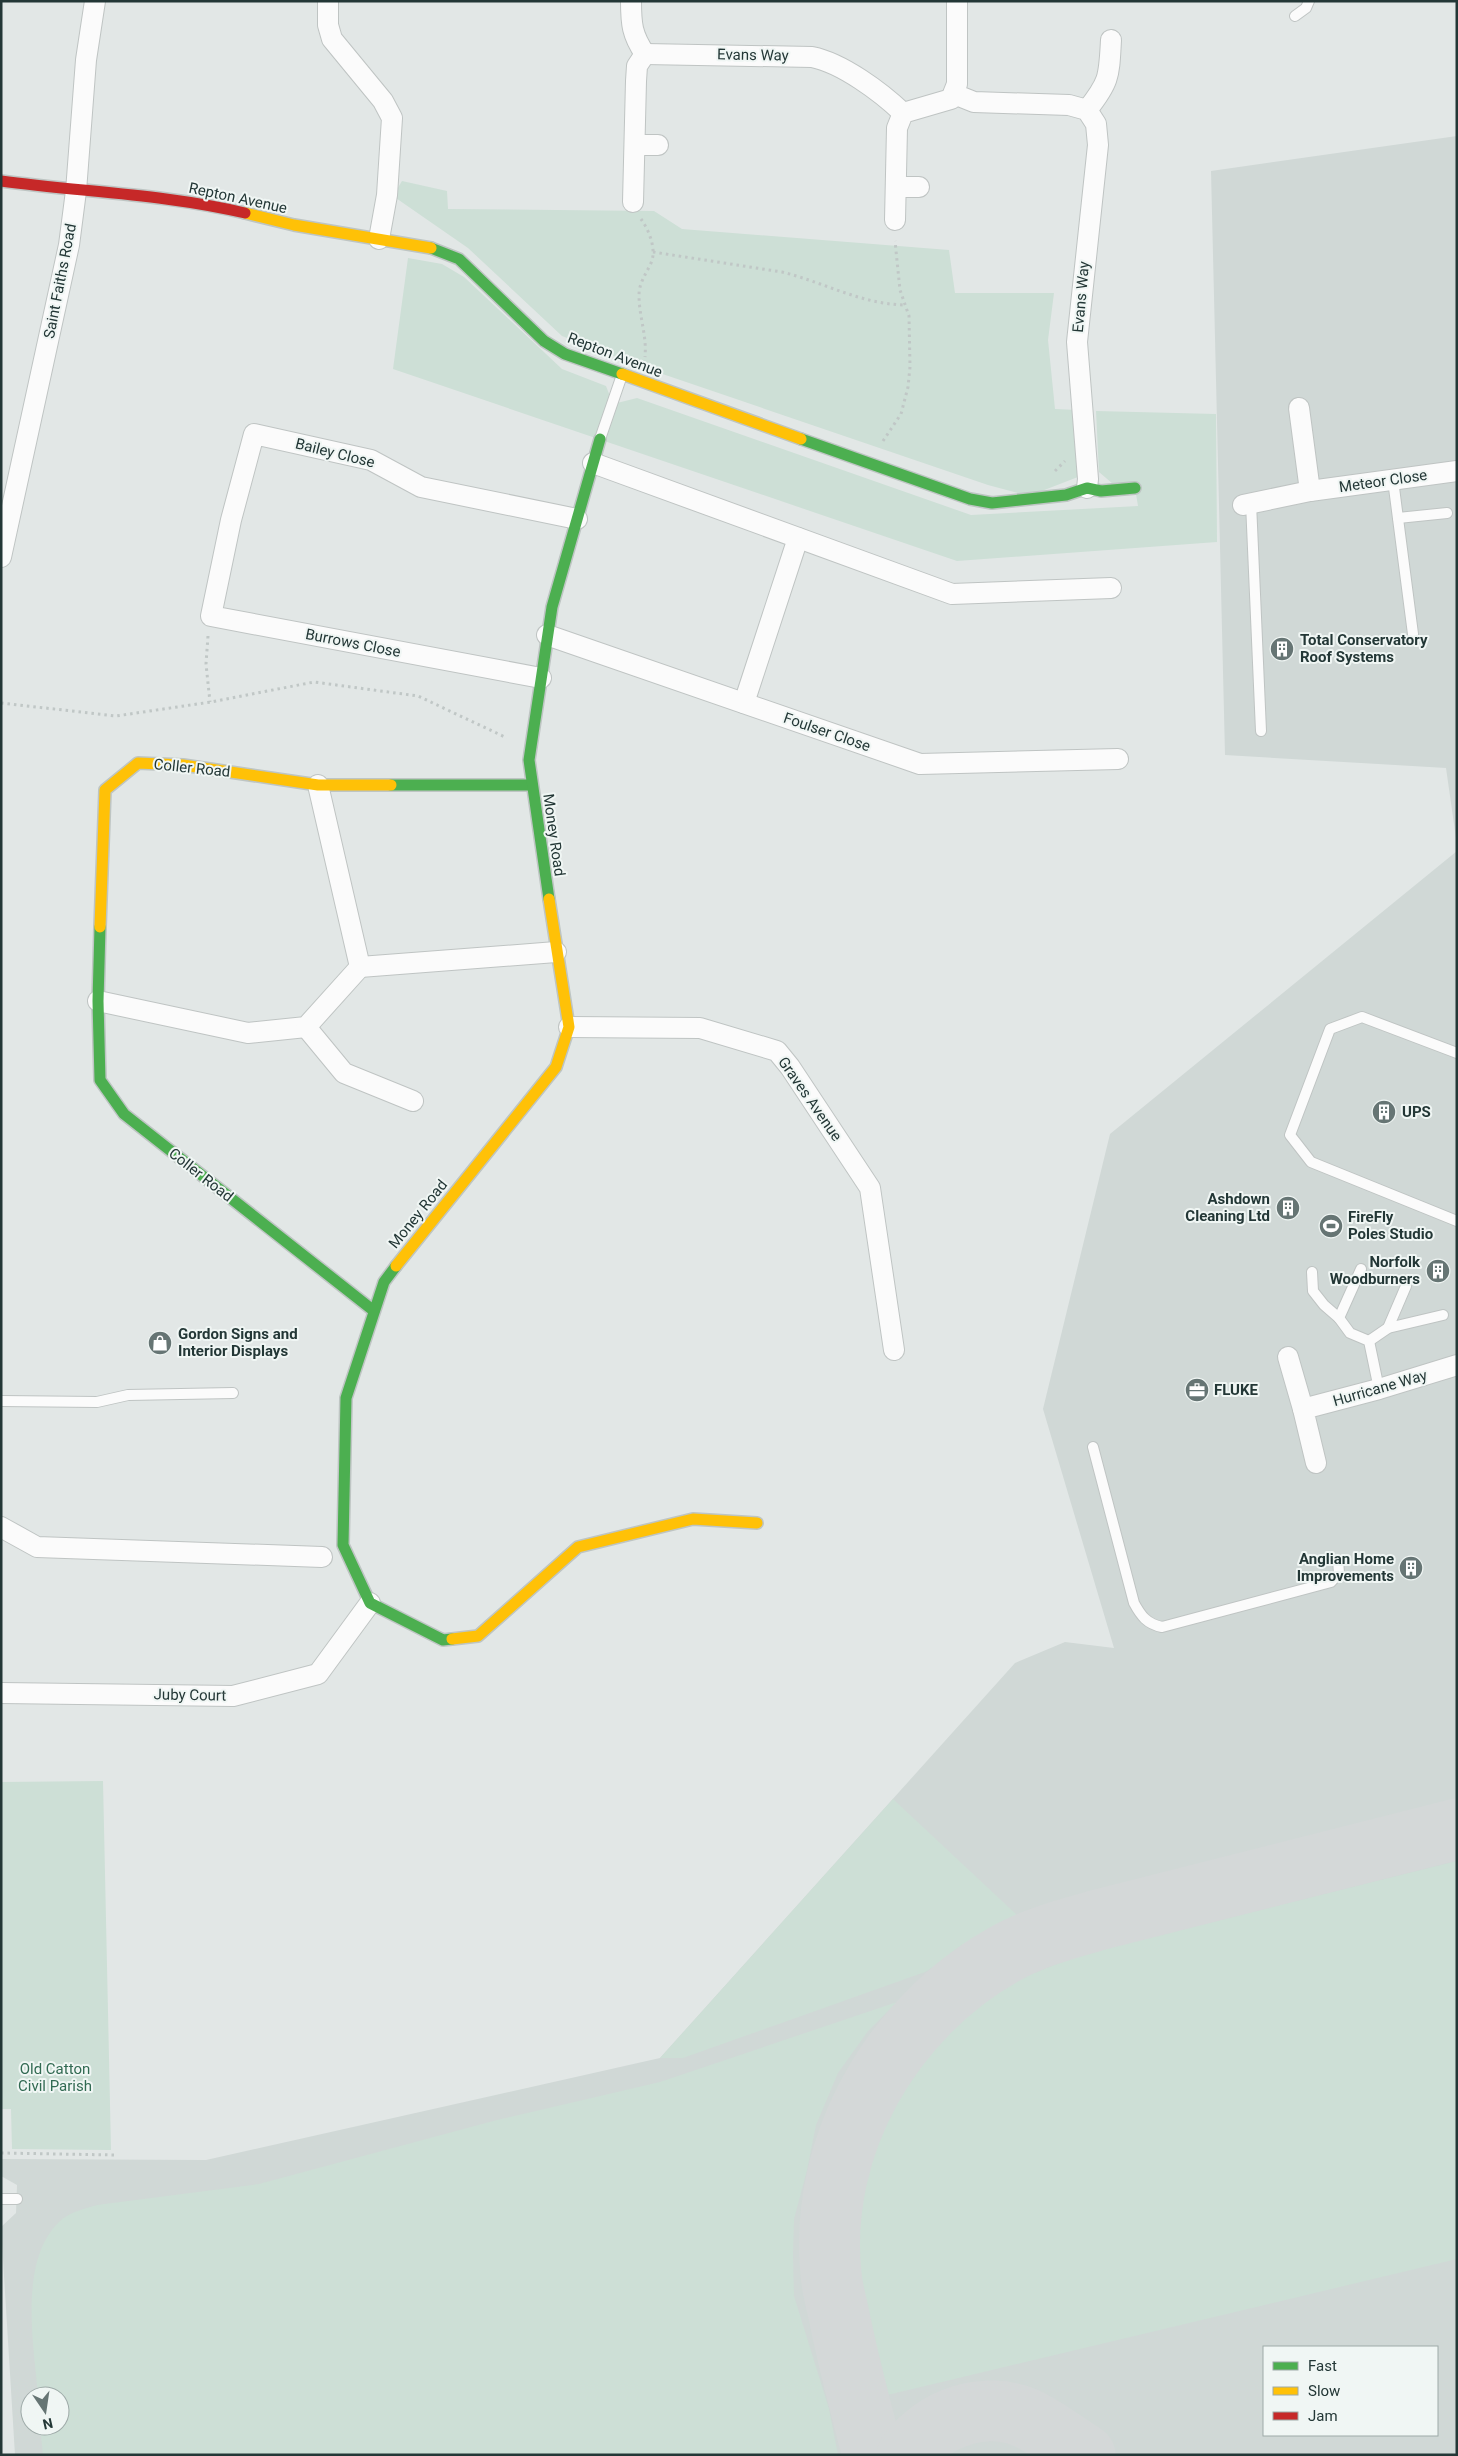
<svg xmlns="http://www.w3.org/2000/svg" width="1458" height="2456" font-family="Roboto,sans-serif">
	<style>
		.built { fill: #d0d8d6; fill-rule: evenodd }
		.green { fill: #cddfd6 }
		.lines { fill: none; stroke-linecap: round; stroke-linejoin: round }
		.taxiway { stroke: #d4d8d8; stroke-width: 61 }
		.lane-casing { stroke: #bfc4c3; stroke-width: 12 }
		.street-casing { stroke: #bfc4c3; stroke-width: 22 }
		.fast-casing { stroke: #bec5c3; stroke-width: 14 }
		.slow-casing { stroke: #bec5c3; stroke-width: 14 }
		.jam-casing { stroke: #bec5c3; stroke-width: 14 }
		.path { stroke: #c0c7c6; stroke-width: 3; stroke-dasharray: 2.5 4; stroke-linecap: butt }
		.lane { stroke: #fbfbfb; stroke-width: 10 }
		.street { stroke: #fbfbfb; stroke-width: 20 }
		.fast { stroke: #4caf50; stroke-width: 11 }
		.slow { stroke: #ffc107; stroke-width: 11 }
		.jam { stroke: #c62828; stroke-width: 11 }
		.labels { text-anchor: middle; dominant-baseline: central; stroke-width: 4; stroke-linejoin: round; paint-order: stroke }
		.street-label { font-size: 15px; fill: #233736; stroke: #f0f6f4 }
		.poi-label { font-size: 15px; font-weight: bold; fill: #233736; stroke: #f0f6f4; text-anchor: start }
		.park-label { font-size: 15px; fill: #316a52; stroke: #f0f6f4 }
	</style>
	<rect width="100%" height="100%" fill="#e2e7e6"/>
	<g class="built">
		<path d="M1457 136V845L1446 768 1225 755 1211 171Z"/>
		<path d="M1457 851V2455H15L1 2227 16 2213 17 2185 1 2176V2159L206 2160 660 2058 1015 1663 1065 1642 1114 1648 1043 1409 1110 1134ZM1264 2347H1437V2435H1264ZM30 2396H60V2426H30Z"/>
	</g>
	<g class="green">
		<path d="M402 181 447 191 448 209 654 211 682 229 949 250 955 293H1054L1048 340 1055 409 1077 410 1083 475 1029 496 988 485 642 367 562 336 468 248 393 196Z"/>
		<path d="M408 258 442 264 464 277 562 369 606 386 613 404 637 398 971 515 1138 506 1135 488 1113 484 1099 472 1096 411 1216 414 1217 542 957 561 393 369Z"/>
		<path d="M103 1781 111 2150 12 2149 11 2109H1V1782Z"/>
		<path d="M893 1799 1018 1916 925 1972 683 2058H660Z"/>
		<path d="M1457 1861V2259L879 2397C865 2354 854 2312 848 2268 847 2259 844 2248 845 2238 846 2207 862 2137 878 2110 901 2072 949 2019 987 1996 1018 1978 1051 1966 1084 1954Z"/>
		<path d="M897 2002 868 2031 838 2073 816 2125 807 2170 794 2219 793 2255 794 2296 829 2409 838 2455H43L40 2426H60V2396H38C34 2345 18 2262 59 2222 69 2212 84 2209 97 2205L259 2184 497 2120 660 2082Z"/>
	</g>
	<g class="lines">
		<g class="taxiway">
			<path d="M873 2455C861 2408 848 2362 839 2315 836 2301 832 2288 831 2274 818 2145 892 2018 1003 1955 1032 1938 1066 1929 1098 1920L1457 1829"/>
			<path d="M907 2455C932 2418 985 2400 1026 2418 1047 2428 1066 2443 1085 2455"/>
		</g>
		<g class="lane-casing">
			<g id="lane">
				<path d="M1295 16 1306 8 1309 1"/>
				<path d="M600 439 622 375"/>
				<path d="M1393 480 1413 634"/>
				<path d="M1251 503 1261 731"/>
				<path d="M1398 518 1447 513"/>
				<path d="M1457 1053 1362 1017 1330 1029 1290 1135 1311 1162 1457 1221"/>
				<path d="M1312 1272 1313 1291 1324 1305 1339 1318 1350 1333 1369 1341 1379 1389"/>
				<path d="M1339 1318 1361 1269"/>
				<path d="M1388 1328 1406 1286"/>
				<path d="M1369 1341 1388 1328 1443 1315"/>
				<path d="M1 1401 97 1402 128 1395 233 1393"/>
				<path d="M1093 1447 1134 1603C1141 1616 1147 1624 1162 1627L1331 1582 1339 1573 1338 1560"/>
				<path d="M1 2199H17"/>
			</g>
		</g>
		<g class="street-casing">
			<g id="street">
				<path d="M328 1V25L332 39 383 101 392 118 387 195 379 239"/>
				<path d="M631 1C631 24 632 35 645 54L637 66 636 81 633 202"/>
				<path d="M645 54 812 57C842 63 881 92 903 113"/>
				<path d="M954 94 974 102 1069 105 1087 110 1096 124 1098 145 1077 342 1088 479 1087 488"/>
				<path d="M1087 110C1110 81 1109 76 1111 40"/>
				<path d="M635 145H658"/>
				<path d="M896 187H919"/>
				<path d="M895 220 897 128 903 113 951 99 957 84V1"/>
				<path d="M1299 408 1310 491"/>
				<path d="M593 463 952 594 1111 588"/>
				<path d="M1243 505 1310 491 1457 471"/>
				<path d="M1 557 69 245 76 191 86 60 95 1"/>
				<path d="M547 635 920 764 1118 759"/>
				<path d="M541 678 211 616 231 520 254 434 371 460 421 487 577 519"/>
				<path d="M744 703 798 538"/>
				<path d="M360 967 556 952"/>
				<path d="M98 1001 248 1033 306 1027 360 967 318 785"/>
				<path d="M306 1027 344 1073 413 1101"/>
				<path d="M569 1027 700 1028 777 1051 790 1067 870 1188 894 1350"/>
				<path d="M1288 1357 1303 1409"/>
				<path d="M1316 1463 1303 1409 1379 1389 1457 1365"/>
				<path d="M1 1527 37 1547 322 1557"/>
				<path d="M1 1693 233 1696 318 1674 370 1603"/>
			</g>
		</g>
		<g class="fast-casing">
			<g id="fast">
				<path d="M431 248 459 259 544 341 565 354 622 374"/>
				<path d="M801 439 970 499 992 503 1066 495 1087 488 1101 491 1135 488"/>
				<path d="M391 785H532"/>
				<path d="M549 899 529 760 552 607 600 439"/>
				<path d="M100 927 98 1001 100 1080 124 1114 374 1311"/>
				<path d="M396 1266 384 1282 346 1398 343 1545 370 1603 443 1640 452 1639"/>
			</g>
		</g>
		<g class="slow-casing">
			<g id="slow">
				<path d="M245 213 294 225 431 248"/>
				<path d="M622 374 801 439"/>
				<path d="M100 927 105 790 138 763 183 765 318 785H391"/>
				<path d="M396 1266 556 1067 569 1027 549 899"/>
				<path d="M452 1639 478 1636 578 1547 693 1519 757 1523"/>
			</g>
		</g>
		<g class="jam-casing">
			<path id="jam" d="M1 181C82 192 165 194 245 213"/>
		</g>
		<g class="path">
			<path d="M641 219C649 230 657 250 651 263 646 274 639 283 639 295 639 317 647 335 645 357"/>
			<path d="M653 252 782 272C823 282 861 304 904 305"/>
			<path d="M883 441 901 414 908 387 910 367 909 316 900 290 895 241"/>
			<path d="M1055 471 1065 461"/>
			<path d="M208 636 206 664 210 702"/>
			<path d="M1 703 116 716 211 702 314 682 418 696 507 738"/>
			<path d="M1 2153 116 2155"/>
		</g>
		<use href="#lane" class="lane"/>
		<use href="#street" class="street"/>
		<use href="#fast" class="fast"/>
		<use href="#slow" class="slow"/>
		<use href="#jam" class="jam"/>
	</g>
	<defs>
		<g id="building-disc" transform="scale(1.25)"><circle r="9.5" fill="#667574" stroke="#f0f6f4"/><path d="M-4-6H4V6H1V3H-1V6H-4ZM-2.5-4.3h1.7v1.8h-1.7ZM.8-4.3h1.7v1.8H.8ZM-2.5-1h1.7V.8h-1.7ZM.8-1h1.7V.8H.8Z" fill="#fff"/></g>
		<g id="stadium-disc" transform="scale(1.25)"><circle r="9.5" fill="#667574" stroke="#f0f6f4"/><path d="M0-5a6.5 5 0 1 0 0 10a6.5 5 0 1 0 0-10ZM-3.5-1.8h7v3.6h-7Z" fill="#fff"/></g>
		<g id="shop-disc" transform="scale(1.25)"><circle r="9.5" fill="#667574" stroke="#f0f6f4"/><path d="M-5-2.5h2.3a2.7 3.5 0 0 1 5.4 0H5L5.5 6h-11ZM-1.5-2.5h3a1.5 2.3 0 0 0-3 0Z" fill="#fff"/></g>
		<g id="office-disc" transform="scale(1.25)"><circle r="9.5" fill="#667574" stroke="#f0f6f4"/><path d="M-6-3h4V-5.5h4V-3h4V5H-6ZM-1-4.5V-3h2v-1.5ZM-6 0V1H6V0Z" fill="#fff"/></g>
	</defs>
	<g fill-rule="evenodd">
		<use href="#building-disc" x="1282" y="649"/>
		<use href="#building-disc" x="1384" y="1112"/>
		<use href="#building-disc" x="1288" y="1208"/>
		<use href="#stadium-disc" x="1331" y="1226"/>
		<use href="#building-disc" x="1438" y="1271"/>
		<use href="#shop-disc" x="160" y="1343"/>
		<use href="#office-disc" x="1197" y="1390"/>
		<use href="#building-disc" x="1411" y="1568"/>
	</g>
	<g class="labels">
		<g class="street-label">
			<text transform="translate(753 55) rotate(1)">Evans Way</text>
			<text transform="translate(238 198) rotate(12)">Repton Avenue</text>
			<text transform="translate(60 281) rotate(-79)">Saint Faiths Road</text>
			<text transform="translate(1081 297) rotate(-85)">Evans Way</text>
			<text transform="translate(615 355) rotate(21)">Repton Avenue</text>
			<text transform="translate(335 453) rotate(14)">Bailey Close</text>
			<text transform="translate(1383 481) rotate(-8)">Meteor Close</text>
			<text transform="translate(353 643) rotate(11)">Burrows Close</text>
			<text transform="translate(827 732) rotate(19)">Foulser Close</text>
			<text transform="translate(192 768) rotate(6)">Coller Road</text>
			<text transform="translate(554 835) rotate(82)">Money Road</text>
			<text transform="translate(810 1099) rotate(55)">Graves Avenue</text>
			<text transform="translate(201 1175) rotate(38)">Coller Road</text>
			<text transform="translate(418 1214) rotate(-51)">Money Road</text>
			<text transform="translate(1380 1388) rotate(-16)">Hurricane Way</text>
			<text transform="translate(190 1695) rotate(1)">Juby Court</text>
		</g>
		<g class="poi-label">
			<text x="1300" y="640">Total Conservatory<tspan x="1300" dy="17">Roof Systems</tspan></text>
			<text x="1402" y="1112">UPS</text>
			<text x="1270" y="1199" text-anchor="end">Ashdown<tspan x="1270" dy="17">Cleaning Ltd</tspan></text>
			<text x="1348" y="1217">FireFly<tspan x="1348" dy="17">Poles Studio</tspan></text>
			<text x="1420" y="1262" text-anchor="end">Norfolk<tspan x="1420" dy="17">Woodburners</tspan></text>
			<text x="178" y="1334">Gordon Signs and<tspan x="178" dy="17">Interior Displays</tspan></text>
			<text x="1214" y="1390">FLUKE</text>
			<text x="1394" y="1559" text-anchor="end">Anglian Home<tspan x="1394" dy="17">Improvements</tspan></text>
		</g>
		<g class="park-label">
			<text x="55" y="2069">Old Catton<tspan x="55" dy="17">Civil Parish</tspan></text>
		</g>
	</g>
	<rect width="1458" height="2456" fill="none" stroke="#233736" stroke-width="5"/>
	<rect x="1263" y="2346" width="175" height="90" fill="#f0f6f4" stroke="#9eaaa8"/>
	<rect x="1273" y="2362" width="25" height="8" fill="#4caf50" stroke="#9eaaa8"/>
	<text x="1308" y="2371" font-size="15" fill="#233736">Fast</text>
	<rect x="1273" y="2387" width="25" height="8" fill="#ffc107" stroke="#9eaaa8"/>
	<text x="1308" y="2396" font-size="15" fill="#233736">Slow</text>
	<rect x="1273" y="2412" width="25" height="8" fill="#c62828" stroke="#9eaaa8"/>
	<text x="1308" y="2421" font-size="15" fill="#233736">Jam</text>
	<g transform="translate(45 2411) rotate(167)"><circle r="24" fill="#f0f6f4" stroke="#9eaaa8"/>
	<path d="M0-4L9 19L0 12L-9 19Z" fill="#667574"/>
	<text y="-8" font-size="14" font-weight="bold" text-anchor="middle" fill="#233736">N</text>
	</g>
</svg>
